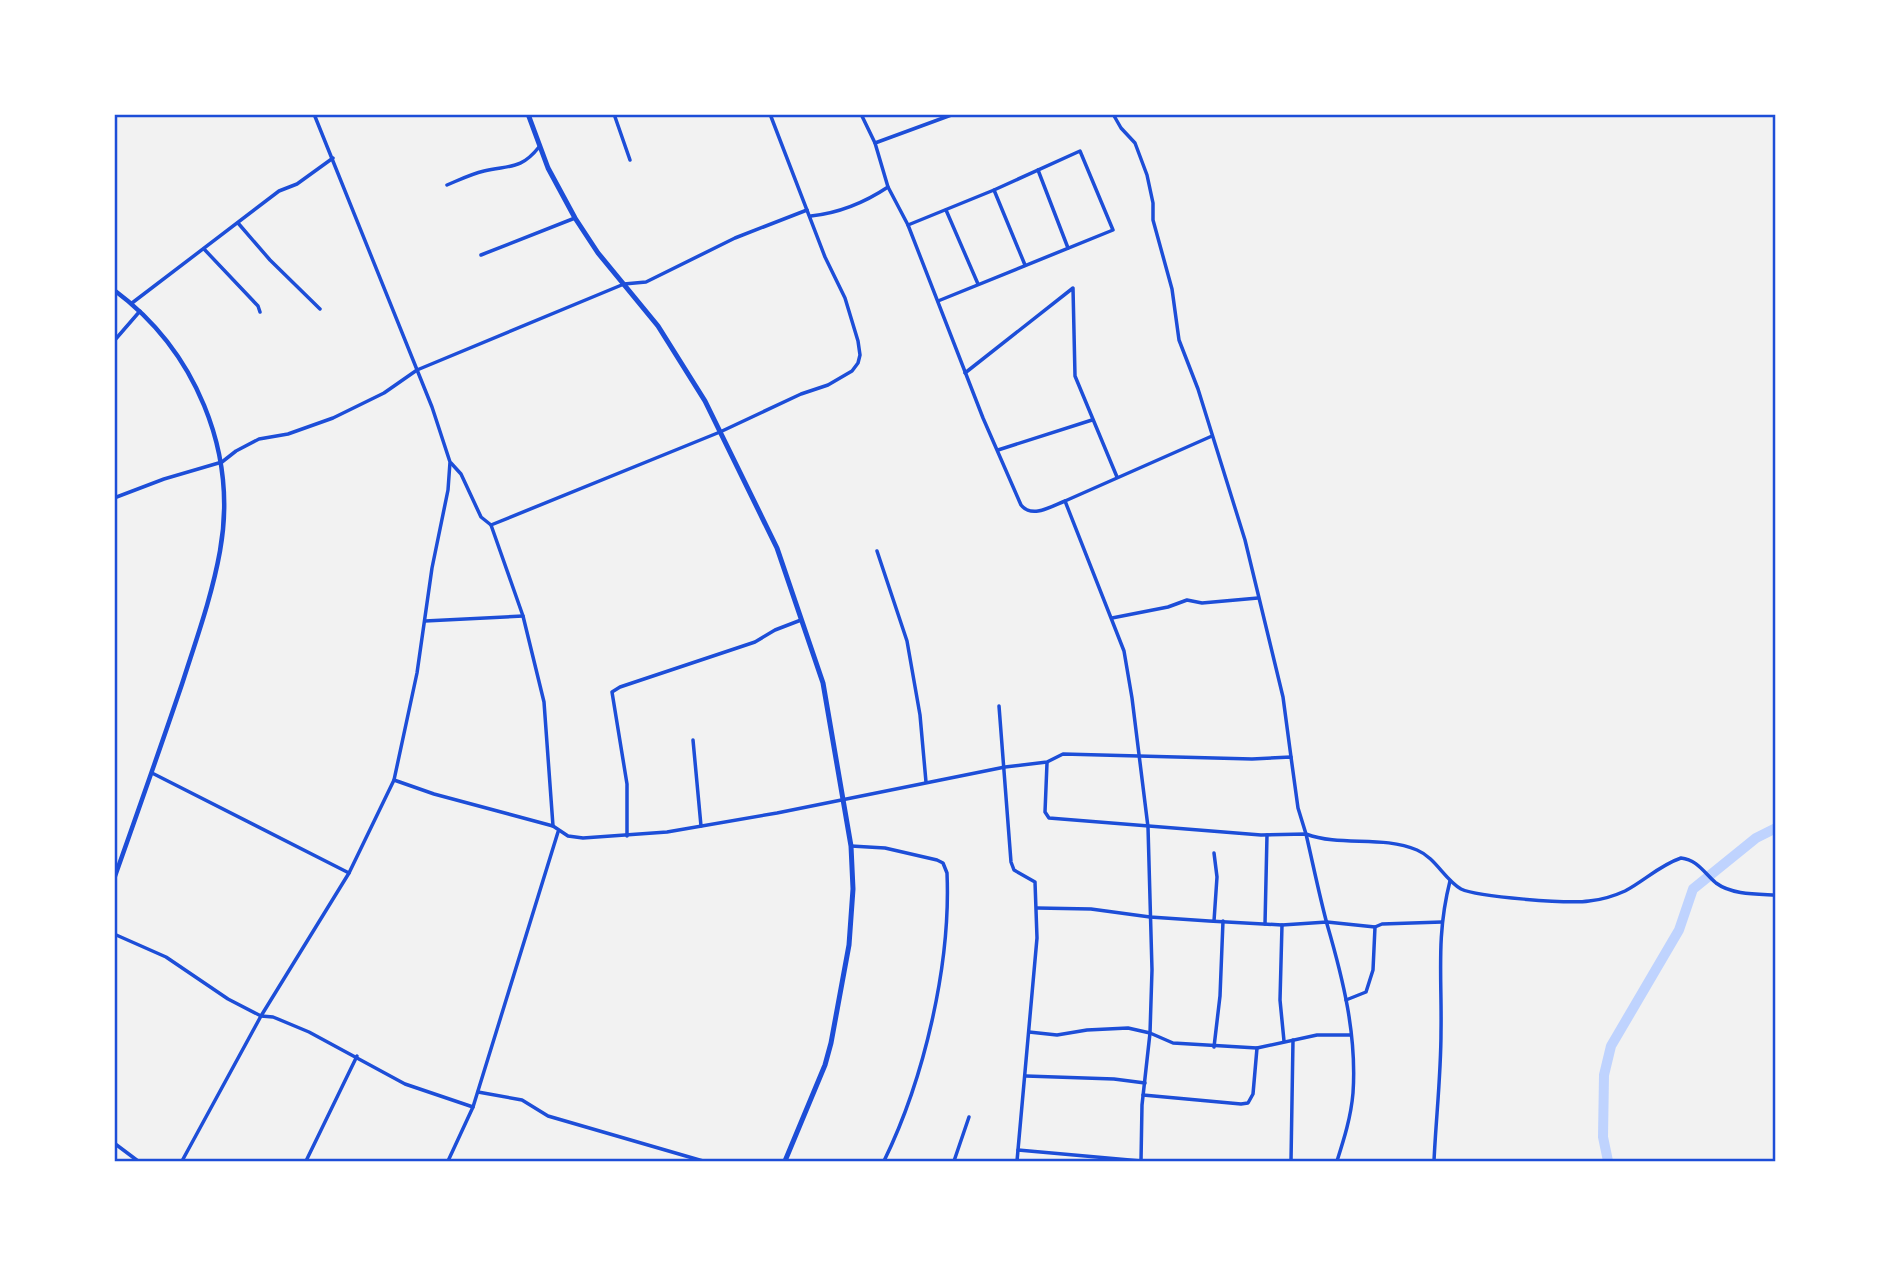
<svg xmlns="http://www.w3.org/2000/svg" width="1890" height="1275" font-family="'PT Serif',serif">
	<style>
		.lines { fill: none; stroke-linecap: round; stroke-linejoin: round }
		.canal { stroke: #bfd3fe; stroke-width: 10 }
		.minor { stroke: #1d4ed8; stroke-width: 3.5 }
		.tertiary { stroke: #1d4ed8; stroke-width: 4.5 }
		.secondary { stroke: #1d4ed8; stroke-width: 5 }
		.neatline { fill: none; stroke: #1d4ed8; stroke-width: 2.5 }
	</style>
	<rect width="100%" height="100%" fill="#f2f2f2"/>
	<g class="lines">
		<path class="canal" d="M1608 1161 1603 1137 1604 1075 1611 1046 1679 930 1693 889 1756 838 1776 828"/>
		<g class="minor">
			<path d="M614 114 630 160"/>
			<path d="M861 114 875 143"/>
			<path d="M954 114 875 143 888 187 908 225 983 418 1021 505C1032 519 1052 506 1065 501L1124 651 1132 698 1148 827 1152 970 1150 1033 1142 1105 1141 1161"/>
			<path d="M1113 114 1121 128 1135 143 1147 175 1153 203V220L1172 289 1179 340 1198 389 1245 540 1283 697 1291 757"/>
			<path d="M401 115 404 114"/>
			<path d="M1038 170 1068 248"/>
			<path d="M447 185C459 180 471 174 484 171 509 165 521 170 539 147"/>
			<path d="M994 190 1025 265"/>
			<path d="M946 210 978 284"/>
			<path d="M811 216C839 213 864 203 888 187"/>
			<path d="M238 223 270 260 320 309"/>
			<path d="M908 225 994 190 1080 151 1113 230 938 301"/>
			<path d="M204 249 258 306 260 312"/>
			<path d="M481 255 575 218"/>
			<path d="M132 303 279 191 297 184 333 158"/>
			<path d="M114 341 140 311"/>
			<path d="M965 373 1073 288 1075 376 1117 477"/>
			<path d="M998 450 1092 420"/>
			<path d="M451 463 461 474 481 517 491 525"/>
			<path d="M114 498 164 479 222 462 236 451 259 439 288 434 333 418 384 393 417 370 624 284 646 282 735 238 807 210"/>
			<path d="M1065 501 1212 436"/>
			<path d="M877 551 907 641 920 715 926 782"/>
			<path d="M1112 618 1168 607 1187 600 1202 603 1258 598"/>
			<path d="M425 621 523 616"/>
			<path d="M999 706 1011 862 1014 870 1035 882 1037 938 1017 1161"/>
			<path d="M693 740 701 826"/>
			<path d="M1047 763 1045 812 1049 818 1261 835 1306 834C1313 864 1319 894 1327 924 1343 979 1357 1035 1353 1093 1351 1117 1344 1139 1337 1161"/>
			<path d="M152 773 349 873"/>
			<path d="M394 780 434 794 553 826 568 836 583 838 667 832 777 813 1005 767 1047 762 1063 754 1252 759 1291 757 1298 808 1306 834C1341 847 1382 835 1417 850 1436 858 1444 879 1461 889 1478 897 1569 904 1589 901 1601 900 1614 896 1625 891 1644 881 1660 865 1681 858 1698 860 1704 873 1716 883 1732 895 1758 894 1776 895"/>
			<path d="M553 826 544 702 523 616 491 525 720 432 801 394 828 385 852 371 858 363 860 355 858 341 845 298 825 257 770 114"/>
			<path d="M627 836V784L612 692 620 687 755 642 775 630 801 620"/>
			<path d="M851 846 885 848 937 860 943 863 947 873C951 965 924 1079 884 1161"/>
			<path d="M1037 908 1091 909 1150 917 1209 921 1282 925 1327 922 1375 927"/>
			<path d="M1214 921 1217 877 1214 853"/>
			<path d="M1265 924 1267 835"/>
			<path d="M1282 925 1280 1000 1284 1041"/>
			<path d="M114 934 166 957 228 999 261 1016 273 1017 309 1032 405 1084 473 1107"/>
			<path d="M1346 1000 1366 992 1373 970 1375 927 1382 924 1442 922"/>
			<path d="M1029 1032 1057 1035 1087 1030 1128 1028 1150 1033 1173 1043 1257 1048 1317 1035H1351"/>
			<path d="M1214 1047 1220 996 1223 921"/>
			<path d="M1026 1076 1114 1079 1145 1083"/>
			<path d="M478 1092 522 1100 548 1116 703 1161"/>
			<path d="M1143 1095 1241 1104 1248 1103 1253 1094 1257 1048"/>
			<path d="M114 1143 138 1161"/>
			<path d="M1018 1150 1141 1161"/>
			<path d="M182 1161 261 1016 349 873 394 780 417 673 432 568 448 490 450 462 432 407 314 114"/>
			<path d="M306 1161 357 1056"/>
			<path d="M448 1161 473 1107 558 832"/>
			<path d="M954 1161 969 1117"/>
			<path d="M1291 1161 1293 1040"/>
			<path d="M1434 1161C1436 1118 1441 1075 1441 1032 1442 977 1436 936 1450 881"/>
		</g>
		<path class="tertiary" d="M114 290C195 350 238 451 220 551 212 596 196 640 182 684 160 749 137 814 114 879"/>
		<path class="secondary" d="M528 114 548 168 575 218 598 253 658 326 705 401 777 548 823 683 851 846 853 889 849 945 831 1043 825 1065 785 1161"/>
	</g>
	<rect width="1890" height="1275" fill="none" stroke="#ffffff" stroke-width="231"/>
	<rect x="116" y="116" width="1658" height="1044" class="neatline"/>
</svg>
